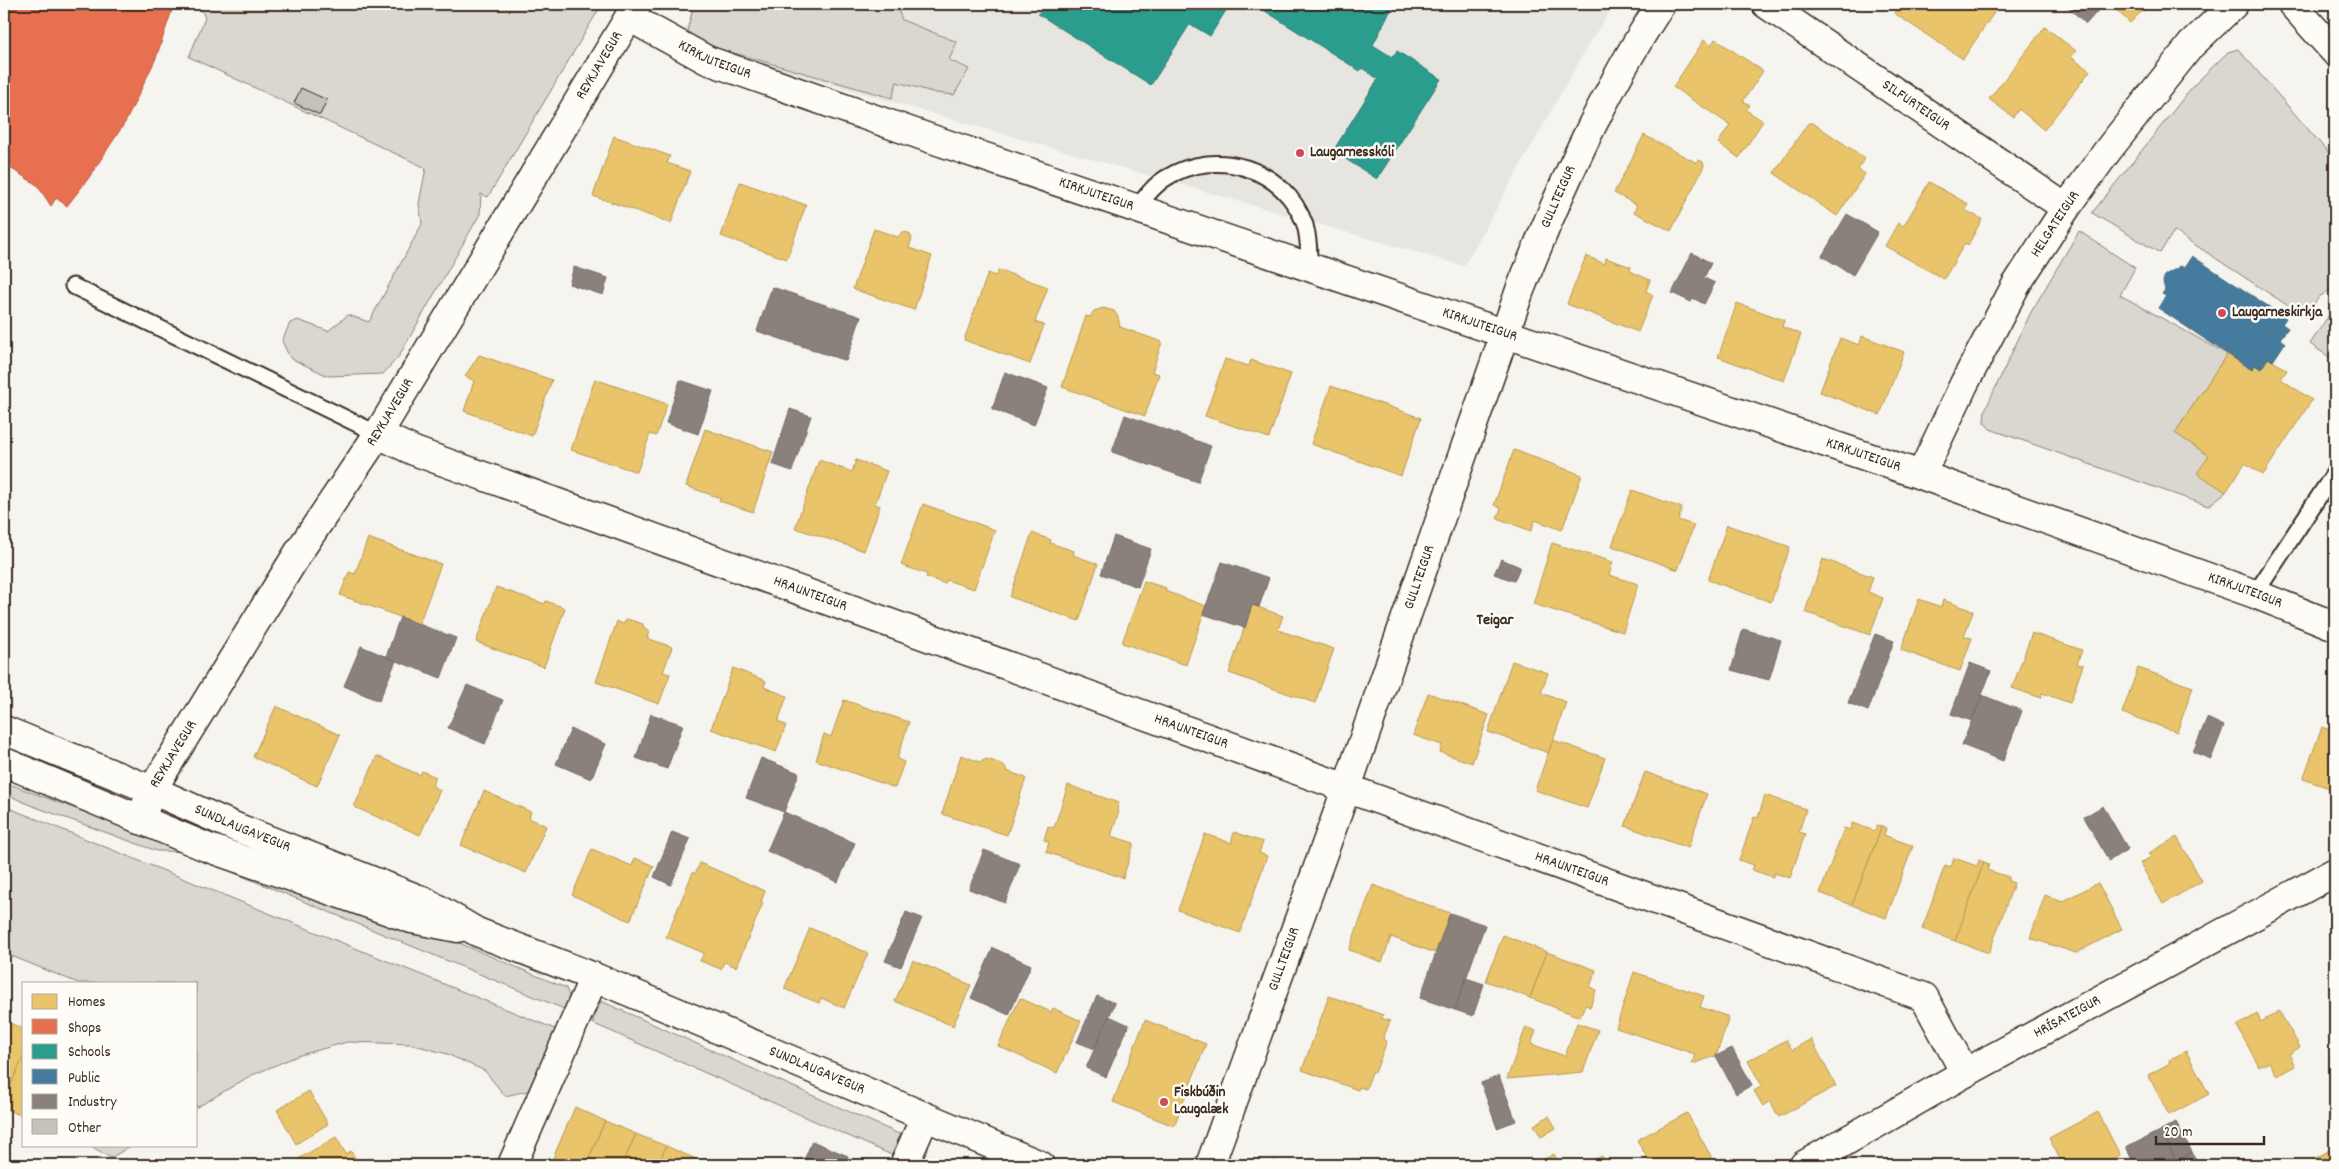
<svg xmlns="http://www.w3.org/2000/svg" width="2339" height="1169" font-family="Dekko,sans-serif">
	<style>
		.built { fill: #e7e5df }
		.green { fill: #dad6d0; stroke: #8a8077 }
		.homes { fill: #e9c46a; stroke: #b59653 }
		.shops { fill: #e76f51; stroke: #b35a42 }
		.schools { fill: #2a9d8f; stroke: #2f7a6d }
		.public { fill: #457b9d; stroke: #426377 }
		.industry { fill: #8a817c; stroke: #726760 }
		.building { fill: #c7c1bb; stroke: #3b2a1e }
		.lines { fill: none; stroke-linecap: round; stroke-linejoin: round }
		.service-casing { stroke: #3b2a1e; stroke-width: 19 }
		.minor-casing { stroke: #3b2a1e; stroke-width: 31 }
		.tertiary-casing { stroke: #3b2a1e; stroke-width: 31 }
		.service { stroke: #fdfcf7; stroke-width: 15 }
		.minor { stroke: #fdfcf7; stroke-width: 28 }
		.tertiary { stroke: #fdfcf7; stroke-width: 28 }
		.poi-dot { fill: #d1495b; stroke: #fdfcf7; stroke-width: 2 }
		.labels { text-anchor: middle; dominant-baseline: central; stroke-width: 5; stroke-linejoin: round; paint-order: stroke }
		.street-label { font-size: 15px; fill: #3b2a1e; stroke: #fdfcf7 }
		.poi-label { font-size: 15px; font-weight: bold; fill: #3b2a1e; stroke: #fdfcf7; text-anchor: start }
		.neighbourhood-label { font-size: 16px; font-weight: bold; fill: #3b2a1e; stroke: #fdfcf7 }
	</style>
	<rect width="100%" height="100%" fill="#f5f4ee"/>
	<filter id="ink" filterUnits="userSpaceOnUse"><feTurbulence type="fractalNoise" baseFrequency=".02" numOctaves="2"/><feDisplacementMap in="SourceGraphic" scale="10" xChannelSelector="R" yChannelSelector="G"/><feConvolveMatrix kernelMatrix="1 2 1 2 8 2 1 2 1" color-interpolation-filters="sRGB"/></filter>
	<g filter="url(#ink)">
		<path class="built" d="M688 4H1615L1591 40 1464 266 680 41 692 13Z"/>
		<g class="green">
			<path d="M199 4H602L488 197 481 194 480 214 399 356 383 374 328 376 290 358 282 341 290 323 298 320 328 331 348 315 369 322 422 224 419 203 426 168 189 57 205 18Z"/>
			<path d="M694 4H896L902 20 957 42 949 60 969 69 954 95 936 93 897 82 892 98 685 39Z"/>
			<path d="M2238 49 2335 160V287L2319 297 2305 317 2174 231 2160 253 2092 213 2193 86 2228 52Z"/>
			<path d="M2079 231 2135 268 2120 295 2227 354 2175 433 2209 456 2198 473 2226 492 2208 506 1990 429 1984 422 1985 410 2030 314Z"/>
			<path d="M2335 311V361L2310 344 2329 315Z"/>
			<path d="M4 782 191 852 157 851 30 805 4 793Z"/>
			<path d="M4 806 560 1031 541 1088 505 1096 485 1071 447 1054 411 1044 347 1042 297 1056 250 1076 196 1108V983H78L4 953Z"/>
			<path d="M220 867 445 937 566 988 571 1001 569 1011Z"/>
			<path d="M601 1001 899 1134 894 1156 592 1023Z"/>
			<path d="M89 1145H132L111 1158Z"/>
		</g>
		<g class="homes">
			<path d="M1900 4H1991L1997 8 1963 59 1894 13Z"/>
			<path d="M2110 4H2149L2130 23Z"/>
			<path d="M2045 27 2076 51 2071 57 2090 71 2044 130 2019 109 2013 117 1989 99Z"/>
			<path d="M1715 39 1763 71 1743 101 1750 105 1746 110 1763 121 1739 158 1718 143 1730 125 1673 87 1704 40 1711 45Z"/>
			<path d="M1808 123H1813L1865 158 1858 169 1865 174 1837 216 1774 173Z"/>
			<path d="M1644 135 1697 163 1699 160 1703 162 1704 166 1671 231 1634 212 1637 205 1614 193Z"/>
			<path d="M614 136 670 156 667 163 690 171 671 223 593 196Z"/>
			<path d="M740 182 806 205 787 259 721 236Z"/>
			<path d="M1929 182 1968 204 1965 210 1982 219 1968 245 1965 243 1944 279 1885 246 1898 223 1904 226Z"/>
			<path d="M874 229 898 237 902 232 909 233 912 238 909 248 932 256 914 310 853 289Z"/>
			<path d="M1586 256 1605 264 1606 258 1631 267 1630 271 1650 280 1646 291 1653 295 1638 332 1567 304Z"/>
			<path d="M999 270 1048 287 1035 322 1044 325 1030 364 964 340 988 273 996 276Z"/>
			<path d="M1737 303 1784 320 1782 327 1801 334 1784 381 1718 357Z"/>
			<path d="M1103 308 1114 311 1118 317 1120 327 1162 342 1152 372 1159 374 1145 416 1062 387 1086 316 1090 317 1094 311Z"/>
			<path d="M1862 336 1904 352 1880 415 1820 392 1840 338 1859 345Z"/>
			<path d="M2227 354 2252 370 2255 365 2261 369 2268 358 2287 370 2281 379 2312 400 2263 475 2245 463 2226 492 2197 473 2209 456 2175 433Z"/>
			<path d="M479 355 552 380 532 436 464 411 474 381 465 376Z"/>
			<path d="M1225 359 1249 366 1251 360 1291 374 1269 438 1205 416Z"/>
			<path d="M595 379 667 404 656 436 650 434 637 472 571 450Z"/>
			<path d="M1331 386 1421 418 1401 476 1311 444Z"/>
			<path d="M705 429 773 452 753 512 719 501 720 498 686 486Z"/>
			<path d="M1514 450 1582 475 1562 530 1535 520 1531 531 1497 518 1501 508 1494 505Z"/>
			<path d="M819 460 852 472 856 460 887 471 875 504 880 506 864 551 795 528Z"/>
			<path d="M1632 490 1682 508 1678 520 1694 525 1678 570 1612 546Z"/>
			<path d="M923 504 995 530 974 589 946 580 945 584 926 577 927 574 901 565Z"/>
			<path d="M1727 525 1790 547 1771 602 1708 580Z"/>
			<path d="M1032 533 1051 540 1050 543 1074 551 1073 555 1098 564 1079 621 1010 597Z"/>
			<path d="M368 538 441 564 419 624 340 595 349 572 355 574Z"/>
			<path d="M1552 543 1613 562 1609 575 1638 584 1623 632 1533 604Z"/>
			<path d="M1823 559 1873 577 1868 592 1883 598 1870 635 1805 612Z"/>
			<path d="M1144 581 1166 588 1165 591 1206 606 1186 665 1122 643Z"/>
			<path d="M496 587 545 604 546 601 565 608 544 667 476 642Z"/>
			<path d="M1919 599 1941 607 1943 600 1973 611 1964 636 1972 638 1960 671 1901 650Z"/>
			<path d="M1252 605 1283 616 1278 630 1334 649 1315 703 1229 673Z"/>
			<path d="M627 619 643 624 644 629 649 631 647 638 672 647 663 672 670 674 659 704 596 682 617 621 623 624Z"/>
			<path d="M2032 633 2082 650 2077 664 2083 665 2070 703 2042 693 2041 698 2012 688Z"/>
			<path d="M1512 661 1548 673 1541 693 1566 702 1549 753 1488 732Z"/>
			<path d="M733 668 766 681 764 687 787 696 778 722 786 725 776 752 711 729Z"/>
			<path d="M2138 668 2193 687 2177 732 2122 713Z"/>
			<path d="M1428 693 1489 715 1472 763 1440 752 1442 745 1413 735Z"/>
			<path d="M844 700 909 722 897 759 904 762 895 788 816 760 824 734 831 737Z"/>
			<path d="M276 706 340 735 317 786 253 757Z"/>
			<path d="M2322 727 2335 732V790L2303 779Z"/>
			<path d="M1553 740 1605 758 1587 808 1535 790Z"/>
			<path d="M961 755 980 762 987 759 1004 765 1007 771 1026 778 1007 835 942 814Z"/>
			<path d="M377 756 420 775 422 771 436 777 432 786 440 790 420 835 354 807Z"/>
			<path d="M1645 772 1707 794 1688 848 1625 826Z"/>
			<path d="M1068 785 1119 803 1117 810 1119 811 1111 836 1134 843 1123 878 1046 852 1049 842 1044 840 1048 826 1054 828Z"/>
			<path d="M484 791 531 812 529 818 546 826 526 873 461 845Z"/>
			<path d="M1765 795 1806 809 1799 832 1805 834 1790 878 1774 873 1773 877 1752 870 1754 865 1739 860 1754 817 1758 818Z"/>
			<path d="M1852 823 1875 831 1877 825 1882 826 1852 905 1820 893 1844 828 1850 830Z"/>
			<path d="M1882 826 1886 828 1884 835 1913 846 1886 918 1852 905Z"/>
			<path d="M1234 832 1263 842 1259 853 1267 856 1240 933 1178 910 1205 834 1231 843Z"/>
			<path d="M2177 837 2202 881 2163 904 2140 863 2151 857 2149 853Z"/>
			<path d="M592 849 632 866 635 858 654 866 630 921 572 895Z"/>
			<path d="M1954 858 1977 866 1979 860 1984 862 1955 941 1922 929 1945 865 1951 867Z"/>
			<path d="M1984 862 1989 864 1987 870 2009 877 2008 881 2014 883 1989 953 1955 941Z"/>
			<path d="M700 863 765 891 761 902 763 903 736 967 724 962 721 969 700 961 704 953 666 937 693 872 695 874Z"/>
			<path d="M2098 883 2122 929 2076 953 2030 938 2045 895 2063 901Z"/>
			<path d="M1373 885 1450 913 1435 953 1391 937 1382 962 1349 950Z"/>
			<path d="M810 928 868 953 844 1008 821 998 819 1003 784 989Z"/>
			<path d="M1503 935 1547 952 1530 998 1486 981Z"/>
			<path d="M1547 952 1596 970 1590 987 1596 990 1590 1007 1585 1005 1580 1017 1530 998Z"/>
			<path d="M913 960 971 985 953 1026 895 1001Z"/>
			<path d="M1634 972 1704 996 1700 1007 1729 1017 1716 1056 1692 1064 1695 1054 1616 1028Z"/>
			<path d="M1329 996 1383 1015 1381 1018 1390 1021 1383 1039 1387 1041 1375 1073 1372 1072 1366 1089 1359 1087 1358 1090 1302 1070Z"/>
			<path d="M1020 998 1051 1012 1053 1008 1081 1021 1057 1073 998 1046Z"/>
			<path d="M2279 1011 2300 1047 2289 1054 2295 1066 2277 1076 2269 1062 2259 1067 2237 1026 2257 1014 2261 1022Z"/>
			<path d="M1145 1020 1206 1044 1174 1126 1113 1102Z"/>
			<path d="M4 1021 24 1029V1055L4 1101Z"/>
			<path d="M1577 1023 1598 1030 1583 1072 1507 1079 1526 1027 1536 1031 1531 1044 1565 1056Z"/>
			<path d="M1811 1039 1836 1086 1779 1117 1770 1101 1763 1106 1754 1091 1762 1086 1748 1061 1786 1040 1792 1050Z"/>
			<path d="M2186 1051 2209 1094 2169 1115 2148 1075 2170 1063 2169 1060Z"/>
			<path d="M24 1055V1117L4 1108V1101Z"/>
			<path d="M309 1091 328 1124 296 1144 277 1110Z"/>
			<path d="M575 1107 605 1121 586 1165H550Z"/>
			<path d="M2098 1112 2120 1155 2099 1165H2063L2049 1138Z"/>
			<path d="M1687 1113 1712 1158 1698 1165H1669L1668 1163 1663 1165H1651L1637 1140Z"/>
			<path d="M1549 1116 1556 1128 1541 1137 1534 1125Z"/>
			<path d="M605 1121 636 1134 622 1165H586Z"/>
			<path d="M636 1134 666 1146 658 1165H622Z"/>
			<path d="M336 1137 346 1154 351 1151 359 1165H301L298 1159Z"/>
			<path d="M666 1146 696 1159 694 1165H658Z"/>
			<path d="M2335 1147V1165H2304Z"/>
			<path d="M1554 1154 1560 1165H1533Z"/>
			<path d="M1602 1156 1607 1165H1584Z"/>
			<path d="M696 1159 711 1165H694Z"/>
			<path d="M1273 1161 1283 1165H1272Z"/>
		</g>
		<path class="shops" d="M4 4H174L156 58 126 121 88 179 67 206 56 198 51 206 37 185 4 164Z"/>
		<g class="schools">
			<path d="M1045 4H1230L1210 36 1190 24 1151 85 1038 14Z"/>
			<path d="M1254 4H1394L1373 45 1392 57 1397 51 1441 79 1377 179 1333 151 1378 79 1362 68 1360 71Z"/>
		</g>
		<path class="public" d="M2192 256 2286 318 2282 324 2288 328 2280 339 2285 343 2273 361 2268 358 2261 369 2255 365 2252 370 2158 308 2166 296 2162 294 2165 290 2163 282 2165 275 2181 266 2184 268Z"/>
		<g class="industry">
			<path d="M2065 4H2104L2086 24Z"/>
			<path d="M1847 214 1878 232 1853 275 1822 256Z"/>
			<path d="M1692 253 1711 263 1704 278 1715 283 1704 304 1693 298 1691 302 1672 293Z"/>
			<path d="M574 267 608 278 603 295 569 284Z"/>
			<path d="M772 287 861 317 846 361 757 331Z"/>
			<path d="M1005 372 1048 388 1034 425 992 409Z"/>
			<path d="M680 380 713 391 698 434 666 423Z"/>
			<path d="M790 409 811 416 792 471 772 464Z"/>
			<path d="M1125 415 1211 446 1198 482 1112 452Z"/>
			<path d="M1114 536 1151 549 1138 587 1101 574Z"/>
			<path d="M1501 559 1520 567 1514 581 1494 574Z"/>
			<path d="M1222 562 1269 578 1259 607 1252 605 1245 628 1203 614Z"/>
			<path d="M400 617 456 638 441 678 386 657Z"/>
			<path d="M1743 629 1781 640 1769 680 1731 670Z"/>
			<path d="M1875 634 1894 641 1868 711 1848 703Z"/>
			<path d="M361 646 396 661 379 701 344 686Z"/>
			<path d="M1970 663 1991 671 1972 721 1951 714Z"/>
			<path d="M467 685 503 700 485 744 448 728Z"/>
			<path d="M1982 695 2022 711 2003 761 1962 745Z"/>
			<path d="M651 714 683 725 667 769 636 758Z"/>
			<path d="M2207 718 2224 726 2211 759 2193 752Z"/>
			<path d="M571 729 606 744 591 779 556 764Z"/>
			<path d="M761 758 799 773 784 812 746 798Z"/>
			<path d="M2103 806 2128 849 2109 861 2084 817Z"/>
			<path d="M784 812 855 843 838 882 767 851Z"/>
			<path d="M672 832 690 839 671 885 654 877Z"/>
			<path d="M984 850 1020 864 1005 903 969 889Z"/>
			<path d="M906 912 922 918 901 967 885 961Z"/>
			<path d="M1450 913 1485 925 1455 1010 1420 998Z"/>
			<path d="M993 948 1031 965 1009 1015 971 998Z"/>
			<path d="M1466 978 1484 984 1473 1016 1455 1010Z"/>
			<path d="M1097 996 1115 1003 1095 1049 1077 1042Z"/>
			<path d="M1109 1016 1129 1025 1106 1077 1086 1068Z"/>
			<path d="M1732 1048 1752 1085 1736 1094 1716 1056Z"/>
			<path d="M1499 1076 1516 1121 1497 1128 1481 1083Z"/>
			<path d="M2176 1122 2192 1152 2176 1161 2161 1130Z"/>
			<path d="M2161 1130 2176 1161 2168 1165H2135L2126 1148Z"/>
			<path d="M812 1141 848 1156 844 1165H802Z"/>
			<path d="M2192 1152 2199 1165H2179L2176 1161Z"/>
		</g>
		<path class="building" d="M301 88 327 100 320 115 294 103Z"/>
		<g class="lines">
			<g class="service-casing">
				<g id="service">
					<path d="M1137 208C1145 197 1154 185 1166 178 1215 147 1285 167 1305 225 1309 239 1309 252 1309 266"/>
					<path d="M73 286 378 434"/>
					<path d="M2255 594 2335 472"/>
				</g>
			</g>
			<g class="minor-casing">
				<g id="minor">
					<path id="s1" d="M1766 4 2066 208"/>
					<path d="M2292 4 2335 52"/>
					<path id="s2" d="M629 17 707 60 929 138 1921 475 2255 594 2335 626"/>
					<path id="s3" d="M378 434 414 451 1924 997 1965 1073"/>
					<path id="s4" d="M1921 475 1964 384 2016 285 2066 208 2108 150 2191 45 2234 4"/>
					<path d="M512 1165 594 977"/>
					<path d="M904 1165 925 1117"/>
					<path id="s5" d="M1210 1165 1347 787 1520 290C1559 191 1603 93 1661 4"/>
					<path id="s6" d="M1804 1165 1965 1073 2335 872"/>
				</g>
			</g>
			<g class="tertiary-casing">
				<g id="tertiary">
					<path id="s7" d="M4 730 152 790 233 826 426 902 477 932 594 977 1040 1165"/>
					<path d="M4 762 206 847 412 919 458 928"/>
					<path id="s8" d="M140 820 152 790 300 550 378 434 637 4"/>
				</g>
			</g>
			<use href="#service" class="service"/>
			<use href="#minor" class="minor"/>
			<use href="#tertiary" class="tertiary"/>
		</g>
	</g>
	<g class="poi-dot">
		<circle cx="1300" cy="153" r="5"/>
		<circle cx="2222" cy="313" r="5"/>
		<circle cx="1164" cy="1102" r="5"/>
	</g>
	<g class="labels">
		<g class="street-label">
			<text stroke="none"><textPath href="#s2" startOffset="96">KIRKJUTEIGUR</textPath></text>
			<text stroke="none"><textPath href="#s8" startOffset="884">REYKJAVEGUR</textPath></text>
			<text stroke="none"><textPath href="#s1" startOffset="181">SILFURTEIGUR</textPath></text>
			<text stroke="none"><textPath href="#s2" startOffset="501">KIRKJUTEIGUR</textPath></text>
			<text stroke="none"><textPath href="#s5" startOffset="1029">GULLTEIGUR</textPath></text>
			<text stroke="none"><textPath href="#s4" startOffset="285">HELGATEIGUR</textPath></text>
			<text stroke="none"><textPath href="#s2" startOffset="906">KIRKJUTEIGUR</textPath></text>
			<text stroke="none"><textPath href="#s8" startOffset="479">REYKJAVEGUR</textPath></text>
			<text stroke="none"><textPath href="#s2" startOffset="1311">KIRKJUTEIGUR</textPath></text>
			<text stroke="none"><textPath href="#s5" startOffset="624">GULLTEIGUR</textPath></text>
			<text stroke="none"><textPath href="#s2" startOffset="1716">KIRKJUTEIGUR</textPath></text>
			<text stroke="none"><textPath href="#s3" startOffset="461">HRAUNTEIGUR</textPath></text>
			<text stroke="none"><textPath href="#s3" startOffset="866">HRAUNTEIGUR</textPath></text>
			<text stroke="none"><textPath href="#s8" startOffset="74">REYKJAVEGUR</textPath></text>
			<text stroke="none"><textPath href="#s7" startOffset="258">SUNDLAUGAVEGUR</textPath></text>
			<text stroke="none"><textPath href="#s3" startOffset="1271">HRAUNTEIGUR</textPath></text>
			<text stroke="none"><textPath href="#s5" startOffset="219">GULLTEIGUR</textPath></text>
			<text stroke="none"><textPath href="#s6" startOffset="302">HRÍSATEIGUR</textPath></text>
			<text stroke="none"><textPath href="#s7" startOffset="882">SUNDLAUGAVEGUR</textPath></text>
		</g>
		<g class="poi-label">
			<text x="1310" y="153">Laugarnesskóli</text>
			<text x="2232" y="313">Laugarneskirkja</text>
			<text x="1174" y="1093">Fiskbúðin<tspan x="1174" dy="17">Laugalæk</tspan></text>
		</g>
		<g class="neighbourhood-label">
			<text x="1495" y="620">Teigar</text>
		</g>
	</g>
	<rect width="2339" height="1169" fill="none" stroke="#fdfcf7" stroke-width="20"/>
	<rect x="10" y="10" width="2319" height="1149" fill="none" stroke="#3b2a1e" stroke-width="2" filter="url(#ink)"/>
	<rect x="22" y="982" width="175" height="165" fill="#fdfcf7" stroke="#afa8a0"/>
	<rect x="32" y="994" width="25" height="15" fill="#e9c46a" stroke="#afa8a0"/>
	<text x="68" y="1006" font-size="15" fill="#3b2a1e">Homes</text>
	<rect x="32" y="1019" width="25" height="15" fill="#e76f51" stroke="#afa8a0"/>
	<text x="68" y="1032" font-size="15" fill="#3b2a1e">Shops</text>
	<rect x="32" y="1044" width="25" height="15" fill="#2a9d8f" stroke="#afa8a0"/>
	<text x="68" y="1056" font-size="15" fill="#3b2a1e">Schools</text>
	<rect x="32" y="1069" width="25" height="15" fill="#457b9d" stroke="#afa8a0"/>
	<text x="68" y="1082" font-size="15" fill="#3b2a1e">Public</text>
	<rect x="32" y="1094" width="25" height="15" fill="#8a817c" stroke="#afa8a0"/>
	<text x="68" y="1106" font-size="15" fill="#3b2a1e">Industry</text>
	<rect x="32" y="1119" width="25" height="15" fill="#c7c1bb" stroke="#afa8a0"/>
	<text x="68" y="1132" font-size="15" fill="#3b2a1e">Other</text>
	<path d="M2156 1136v8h108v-8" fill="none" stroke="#3b2a1e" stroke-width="2.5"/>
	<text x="2164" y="1136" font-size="15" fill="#3b2a1e" stroke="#fdfcf7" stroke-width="4" paint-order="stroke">20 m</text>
</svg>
